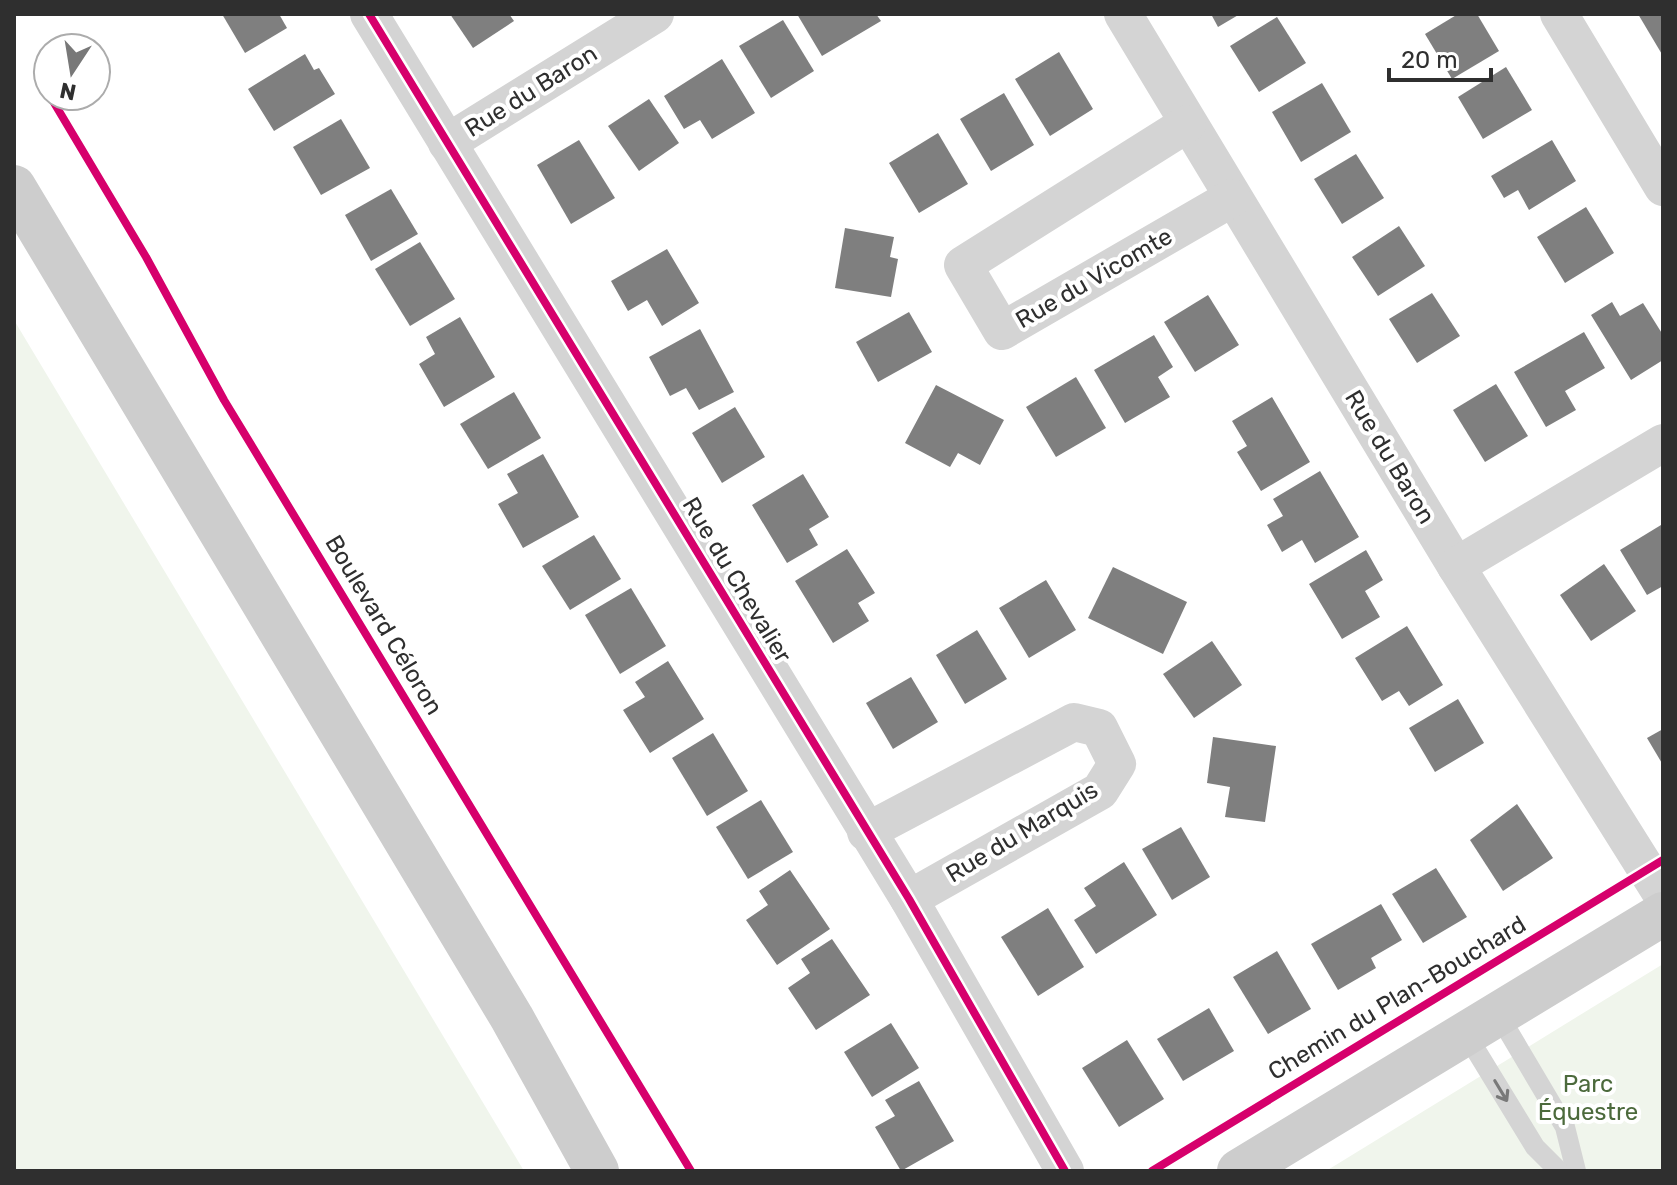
<svg xmlns="http://www.w3.org/2000/svg" width="1677" height="1185" font-family="Rubik,sans-serif">
	<style>
		.green { fill: #f0f5ec }
		.building { fill: #7f7f7f }
		.lines { fill: none; stroke-linecap: round; stroke-linejoin: round }
		.lane { stroke: #d4d4d4; stroke-width: 20 }
		.street { stroke: #d4d4d4; stroke-width: 38 }
		.secondary { stroke: #cdcdcd; stroke-width: 44 }
		.cycleway-casing { stroke: #fff; stroke-width: 13 }
		.cycleway { stroke: #d6006c; stroke-width: 8 }
		.oneway { stroke: #797979 }
		.labels { text-anchor: middle; dominant-baseline: central; stroke-width: 8; stroke-linejoin: round; paint-order: stroke }
		.street-label { font-size: 24px; fill: #2f2f2f; stroke: #fff }
		.park-label { font-size: 24px; fill: #4c6a3c; stroke: #fff }
	</style>
	<rect width="100%" height="100%" fill="#fff"/>
	<g class="green">
		<path d="M14 320 524 1171H14Z"/>
		<path d="M1663 964V1171H1326Z"/>
	</g>
	<g class="building">
		<path d="M222 14H279L287 28 245 53Z"/>
		<path d="M450 14H509L514 21 473 48Z"/>
		<path d="M797 14H876L881 21 822 56Z"/>
		<path d="M1211 14H1240L1218 27Z"/>
		<path d="M1458 14H1477L1499 51 1452 79 1425 34Z"/>
		<path d="M1638 14H1663V56Z"/>
		<path d="M1277 17 1306 63 1259 92 1230 46Z"/>
		<path d="M783 20 814 71 771 98 739 46Z"/>
		<path d="M1059 52 1093 109 1050 136 1015 79Z"/>
		<path d="M305 54 314 70 319 68 335 94 274 131 248 89Z"/>
		<path d="M722 59 755 113 712 139 700 120 684 129 664 96Z"/>
		<path d="M1506 67 1532 110 1483 139 1458 97Z"/>
		<path d="M1322 83 1351 132 1301 162 1272 112Z"/>
		<path d="M1004 93 1034 145 991 171 960 119Z"/>
		<path d="M649 99 679 143 639 171 608 126Z"/>
		<path d="M341 119 370 168 321 195 293 147Z"/>
		<path d="M938 133 968 184 919 213 889 163Z"/>
		<path d="M579 140 615 198 571 224 537 165Z"/>
		<path d="M1552 140 1576 181 1529 210 1518 190 1504 198 1491 176Z"/>
		<path d="M1356 154 1384 198 1342 224 1314 179Z"/>
		<path d="M391 189 418 234 371 261 345 215Z"/>
		<path d="M1586 207 1614 253 1565 283 1537 237Z"/>
		<path d="M1399 226 1425 266 1378 296 1352 257Z"/>
		<path d="M845 228 894 237 890 257 898 259 891 297 835 288Z"/>
		<path d="M420 242 455 299 410 326 375 269Z"/>
		<path d="M667 249 699 303 662 326 647 300 628 311 611 281Z"/>
		<path d="M1432 293 1460 336 1417 363 1389 319Z"/>
		<path d="M1208 295 1239 345 1195 372 1164 322Z"/>
		<path d="M1612 302 1620 316 1643 303 1663 335V360L1631 380 1591 315Z"/>
		<path d="M909 312 932 352 878 382 856 342Z"/>
		<path d="M460 317 495 377 444 407 419 364 435 354 426 337Z"/>
		<path d="M700 329 734 392 699 410 686 388 670 396 649 357Z"/>
		<path d="M1584 332 1605 368 1565 391 1576 410 1546 427 1514 372Z"/>
		<path d="M1154 335 1173 367 1158 377 1170 397 1125 423 1094 370Z"/>
		<path d="M1076 377 1106 428 1056 457 1026 407Z"/>
		<path d="M1496 384 1528 436 1485 462 1453 410Z"/>
		<path d="M936 385 1004 420 980 465 958 453 950 467 905 443Z"/>
		<path d="M514 392 541 438 488 469 460 424Z"/>
		<path d="M1272 397 1310 462 1261 491 1237 452 1247 446 1232 421Z"/>
		<path d="M735 407 765 457 722 483 692 433Z"/>
		<path d="M543 454 579 517 523 548 498 504 518 493 507 474Z"/>
		<path d="M1320 471 1359 537 1315 563 1302 540 1282 552 1267 525 1283 516 1273 499Z"/>
		<path d="M803 474 829 517 809 529 818 545 787 563 752 505Z"/>
		<path d="M1661 525 1663 586 1647 595 1620 550Z"/>
		<path d="M594 535 621 579 570 610 542 566Z"/>
		<path d="M847 549 875 593 858 603 869 621 833 643 795 581Z"/>
		<path d="M1366 550 1383 580 1365 591 1380 617 1342 639 1309 584Z"/>
		<path d="M1604 564 1636 611 1591 641 1560 595Z"/>
		<path d="M1113 567 1187 602 1163 654 1088 618Z"/>
		<path d="M1046 580 1076 630 1029 658 999 608Z"/>
		<path d="M631 588 666 646 620 674 585 615Z"/>
		<path d="M1407 626 1443 685 1409 706 1399 691 1382 701 1355 658Z"/>
		<path d="M977 630 1007 679 965 704 936 655Z"/>
		<path d="M1212 641 1242 685 1194 718 1163 674Z"/>
		<path d="M668 661 704 719 650 753 623 710 645 697 635 682Z"/>
		<path d="M911 677 938 722 893 749 866 703Z"/>
		<path d="M1458 699 1484 743 1435 772 1409 728Z"/>
		<path d="M1663 729V765L1647 738Z"/>
		<path d="M713 733 748 791 707 816 672 758Z"/>
		<path d="M1213 737 1276 746 1265 822 1225 817 1230 787 1207 783Z"/>
		<path d="M761 800 793 852 748 879 716 827Z"/>
		<path d="M1517 804 1553 858 1503 891 1470 840Z"/>
		<path d="M1181 827 1210 877 1172 900 1142 849Z"/>
		<path d="M1124 862 1157 915 1096 954 1074 920 1096 906 1084 888Z"/>
		<path d="M1436 868 1467 917 1423 943 1392 894Z"/>
		<path d="M790 870 830 929 777 965 746 920 768 905 759 891Z"/>
		<path d="M1381 904 1402 940 1371 958 1376 968 1338 990 1311 944Z"/>
		<path d="M1048 908 1084 967 1038 996 1001 937Z"/>
		<path d="M832 939 870 995 816 1030 788 988 810 973 801 959Z"/>
		<path d="M1277 951 1311 1009 1268 1034 1233 977Z"/>
		<path d="M1209 1008 1234 1051 1183 1081 1157 1039Z"/>
		<path d="M891 1023 919 1068 872 1097 844 1052Z"/>
		<path d="M1127 1040 1164 1099 1119 1127 1082 1068Z"/>
		<path d="M919 1081 954 1141 901 1171 875 1127 895 1116 885 1100Z"/>
	</g>
	<g class="lines">
		<g class="lane">
			<path d="M1498 1014 1565 1127 1576 1171"/>
			<path d="M1466 1034 1535 1147 1559 1171"/>
		</g>
		<g class="street">
			<path d="M369 14 909 899 1065 1171"/>
			<path d="M1123 14 1456 566 1663 896"/>
			<path d="M1559 14 1663 187"/>
			<path d="M1187 124 963 265 1002 331 1232 198"/>
			<path d="M447 143 655 14"/>
			<path d="M1456 566 1663 443"/>
			<path d="M866 832 1074 722 1099 728 1117 764 1100 791 909 899"/>
		</g>
		<g class="secondary">
			<path d="M14 187 512 1018 597 1171"/>
			<path d="M1239 1171 1663 914"/>
		</g>
		<g class="cycleway-casing">
			<g id="cycleway">
				<path d="M369 14 909 899 1065 1171"/>
				<path d="M50 96 146 257 224 400 691 1171"/>
				<path d="M1152 1171 1663 860"/>
			</g>
		</g>
		<use href="#cycleway" class="cycleway"/>
	</g>
	<defs><path id="oneway-shaft" d="M-6 0H5M1.5-3L5.5 0L1.5 3" fill="none" stroke-width="1.6" stroke-linecap="round" stroke-linejoin="round" transform="scale(2)"/></defs>
	<use class="oneway" href="#oneway-shaft" transform="translate(1501 1091) rotate(59)"/>
	<g class="labels">
		<g class="street-label">
			<text transform="translate(531 91) rotate(-32)">Rue du Baron</text>
			<text transform="translate(1094 278) rotate(-30)">Rue du Vicomte</text>
			<text transform="translate(1390 457) rotate(59)">Rue du Baron</text>
			<text transform="translate(737 580) rotate(59)">Rue du Chevalier</text>
			<text transform="translate(384 625) rotate(59)">Boulevard Céloron</text>
			<text transform="translate(1022 832) rotate(-31)">Rue du Marquis</text>
			<text transform="translate(1397 998) rotate(-31)">Chemin du Plan-Bouchard</text>
		</g>
		<g class="park-label">
			<text x="1588" y="1084">Parc<tspan x="1588" dy="28">Équestre</tspan></text>
		</g>
	</g>
	<rect width="1677" height="1185" fill="none" stroke="#2f2f2f" stroke-width="32"/>
	<g transform="translate(72 72) rotate(192)"><circle r="38" fill="#ffffff" stroke="#acacac" stroke-width="2"/>
	<path d="M0-6L14 30L0 20L-14 30Z" fill="#787878"/>
	<text y="-12" font-size="22" font-weight="bold" text-anchor="middle" fill="#2f2f2f">N</text>
	</g>
	<path d="M1389 68v12h102v-12" fill="none" stroke="#2f2f2f" stroke-width="4"/>
	<text x="1401" y="68" font-size="24" fill="#2f2f2f" stroke="#ffffff" stroke-width="6" paint-order="stroke">20 m</text>
</svg>
